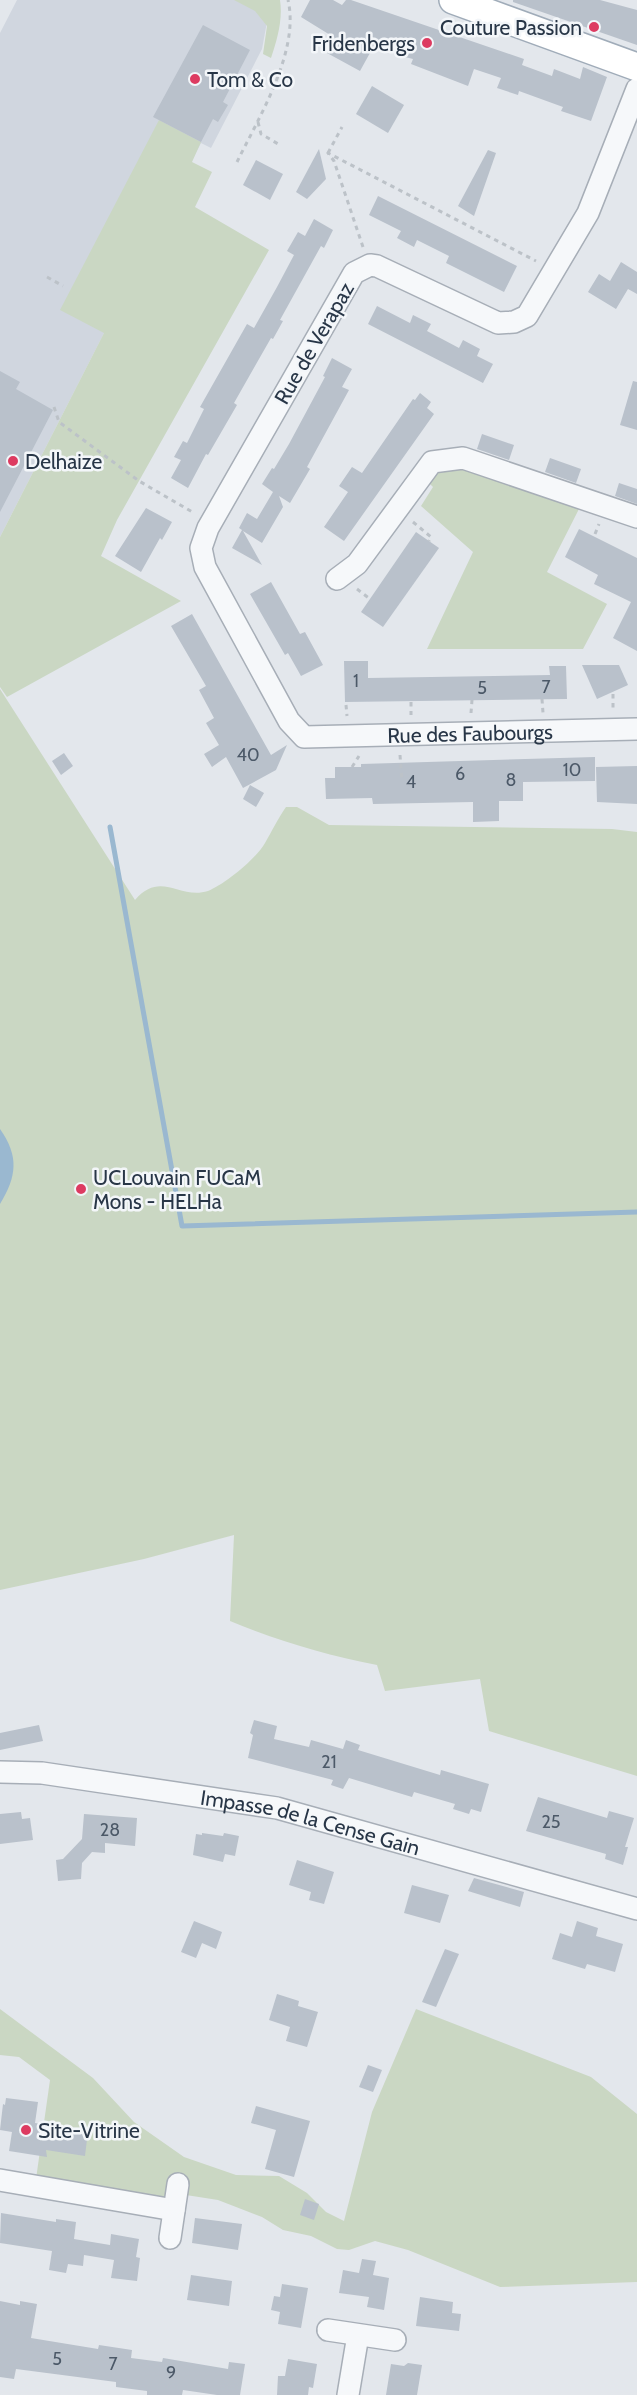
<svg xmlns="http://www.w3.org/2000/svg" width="637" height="2395" font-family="Cabin,sans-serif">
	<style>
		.built { fill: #d0d6df }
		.green { fill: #cad7c3 }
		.water { fill: #9ab8d0 }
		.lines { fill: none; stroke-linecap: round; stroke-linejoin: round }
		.stream { stroke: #9ab8d0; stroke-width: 5 }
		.building { fill: #b9c1cb }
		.minor-casing { stroke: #a7aeb7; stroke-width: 24 }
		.major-casing { stroke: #a0acb9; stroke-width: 30 }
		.path { stroke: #bcc2c8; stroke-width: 3; stroke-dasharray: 4.5 4.5; stroke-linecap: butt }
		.minor { stroke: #f6f8fa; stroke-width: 21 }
		.major { stroke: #fff; stroke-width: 27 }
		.poi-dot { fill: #dd3b61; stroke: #f3f6f9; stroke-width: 2 }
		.labels { text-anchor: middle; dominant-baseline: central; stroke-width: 5; stroke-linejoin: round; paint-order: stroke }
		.number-label { font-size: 18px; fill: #4c5968 }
		.poi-label { font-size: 21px; fill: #283647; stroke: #f3f6f9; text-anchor: start }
		.street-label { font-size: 21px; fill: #283647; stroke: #f3f6f9 }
	</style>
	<rect width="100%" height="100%" fill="#e3e7ec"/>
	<path class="built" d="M17 0H271L262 49 211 148 201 143 0 537V33Z"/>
	<g class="green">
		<path d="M234 0H280C283 20 277 40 271 58L263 54 267 26 255 11Z"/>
		<path d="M159 120 201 142 192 162 212 172 195 207 269 250 117 520 101 556 181 601 7 697 0 687V537L104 333 60 310Z"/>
		<path d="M450 465 580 507 547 572 607 604 583 649H427L473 552 421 506 433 487 429 483 441 467Z"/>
		<path d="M0 689 135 900C161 870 179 900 208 891 224 885 256 859 265 843 272 831 277 820 286 807H297L329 825 612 829 637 832V1776L489 1731 480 1679 385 1691 377 1665C326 1655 278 1641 230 1621L234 1535 144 1559 0 1590Z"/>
		<path d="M0 2009 93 2078 134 2122 184 2157 236 2175 279 2176 307 2193 326 2212 344 2221 372 2112 416 2009 591 2077 637 2114V2282L500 2287 408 2250 375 2241 349 2250 337 2249 311 2236 283 2230 262 2217 218 2200 186 2195 174 2210 35 2186 50 2080 19 2057 0 2055Z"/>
	</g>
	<path class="water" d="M0 1129C19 1156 17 1176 0 1204Z"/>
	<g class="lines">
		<path class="stream" d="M110 827 182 1226 637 1212"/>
	</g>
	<g class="building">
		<path d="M310 0H333L342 5 346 0H351L524 59 522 65 552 76 554 69 580 79 583 67 607 77 591 121 561 111 563 107 519 91 518 95 497 88 501 78 474 69 468 86 411 64 413 59 405 57 406 54 376 42 360 71 327 53 335 38 301 17Z"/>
		<path d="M513 0H600L637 10V45L513 2Z"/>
		<path d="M203 25 250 50 223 102 228 105 218 122 213 119 201 142 153 117Z"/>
		<path d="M372 86 404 105 388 133 356 114Z"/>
		<path d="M319 149 326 179 307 199 296 192Z"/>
		<path d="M488 150 496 153 474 216 458 206Z"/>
		<path d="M256 160 283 174 270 200 243 185Z"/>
		<path d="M378 196 517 266 504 292 446 263 449 256 417 240 414 247 397 238 401 231 369 215Z"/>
		<path d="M314 219 333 230 324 248 321 246 280 320 283 321 273 339 271 338 234 403 237 405 208 455 206 454 188 488 171 478 181 460 174 457 183 441 187 443 204 409 200 407 247 324 254 328 277 287 294 255 287 251 298 232 305 236Z"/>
		<path d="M621 262 637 272V294L628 289 616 309 588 292 599 274 610 281Z"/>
		<path d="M377 306 410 323 413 315 431 324 427 331 459 348 463 340 480 349 477 356 493 364 483 383 368 324Z"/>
		<path d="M332 358 352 369 342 387 349 390 307 467 310 469 290 503 279 496 283 507 262 543 243 531 262 565 232 548 242 530 239 528 247 513 257 519 273 492 262 484 272 468 274 469 289 444 325 377 323 376Z"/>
		<path d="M0 371 20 382 16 389 53 410 0 512Z"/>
		<path d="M633 381 637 382V430L620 425Z"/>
		<path d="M420 393 431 402 427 408 434 414 344 541 324 527 348 492 339 486 352 467 362 473 413 399 415 400Z"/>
		<path d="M482 434 514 445 509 460 477 449Z"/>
		<path d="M550 458 581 469 576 483 545 472Z"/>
		<path d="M619 483 637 489V504L615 496Z"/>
		<path d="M146 508 172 522 162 540 160 538 141 572 115 556Z"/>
		<path d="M579 529 637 558V651L613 638 631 602 594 584 598 575 565 557Z"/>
		<path d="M416 532 439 548 383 627 361 612Z"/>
		<path d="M271 582 300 634 305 632 323 665 301 676 288 653 285 655 250 594Z"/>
		<path d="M192 614 271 755 287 745 276 770 243 788 226 757 212 767 204 754 219 745 206 723 214 718 199 690 206 686 171 626Z"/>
		<path d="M344 661H368V678L550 675 549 666H566L567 699 345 702Z"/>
		<path d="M582 665H619L628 685 597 699Z"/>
		<path d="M64 753 73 766 61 775 52 761Z"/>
		<path d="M595 757V781L523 782V801H499V821L473 822V802L373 804 372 798 326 799 325 778H335V767H361V764Z"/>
		<path d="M637 766V804L597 802 596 767Z"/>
		<path d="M250 785 264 793 256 807 243 799Z"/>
		<path d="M254 1720 277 1726 274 1739 309 1747 311 1740 343 1749 346 1740 360 1745 358 1750 440 1775 441 1770 489 1784 481 1812 471 1809 469 1814 453 1809 455 1804 414 1792 412 1797 349 1778 343 1789 331 1785 333 1780 248 1758 253 1735 250 1733Z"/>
		<path d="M39 1725 43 1741 0 1750V1733Z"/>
		<path d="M538 1797 607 1818 609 1811 634 1818 625 1847H628L623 1865 605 1859 606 1854 526 1831Z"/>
		<path d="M21 1812 22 1819 30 1818 33 1840 0 1844V1814Z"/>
		<path d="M84 1814 137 1818 135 1846 105 1843V1853L92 1852 82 1863 81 1879 58 1881 56 1860 63 1859 82 1839Z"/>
		<path d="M202 1833 223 1836 224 1833 239 1836 235 1856 225 1854 223 1862 193 1855 196 1834 202 1835Z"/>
		<path d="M297 1860 334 1872 324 1904 309 1900 311 1892 289 1885Z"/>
		<path d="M474 1878 524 1892 520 1907 468 1891Z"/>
		<path d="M412 1885 449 1895 440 1923 404 1913Z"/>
		<path d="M194 1921 222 1932 216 1949 202 1943 196 1958 181 1952Z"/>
		<path d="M577 1921 598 1928 596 1936 623 1944 615 1972 587 1964 585 1969 552 1959 560 1933 572 1937Z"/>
		<path d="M445 1949 459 1954 436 2007 422 2002Z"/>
		<path d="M277 1994 299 2001 298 2006 318 2012 307 2047 286 2041 290 2027 269 2020Z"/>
		<path d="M368 2065 382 2070 373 2092 359 2087Z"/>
		<path d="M6 2098 38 2102 35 2123 88 2131 85 2156 46 2150 47 2157 9 2151 12 2132 0 2130 3 2104 5 2105Z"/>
		<path d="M256 2106 310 2121 294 2177 265 2169 276 2130 251 2123Z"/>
		<path d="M305 2199 319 2204 314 2220 300 2215Z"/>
		<path d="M1 2213 56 2222V2219L76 2222 74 2239 110 2245 111 2234 139 2239 136 2257 140 2258 137 2281 111 2278 114 2260 84 2255 83 2266 68 2264 66 2273 49 2270 52 2251 0 2243Z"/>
		<path d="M195 2218 242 2224 238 2250 192 2243Z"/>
		<path d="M362 2259 376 2261 373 2275 389 2278 384 2310 367 2307 369 2297 339 2293 343 2270 359 2273Z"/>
		<path d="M191 2275 232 2281 229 2306 187 2300Z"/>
		<path d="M282 2284 308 2288 301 2328 278 2324 280 2312 271 2310 274 2296 280 2297Z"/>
		<path d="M420 2297 453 2302 452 2313 461 2314 459 2331 416 2326Z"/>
		<path d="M0 2301 20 2305V2301L37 2304 31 2338 98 2349 99 2345 132 2350 131 2358 162 2362 163 2358 228 2369 229 2362 245 2364 240 2395H217L183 2390 182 2395H147V2391L116 2387V2382L16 2369 14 2379 0 2377Z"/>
		<path d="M288 2359 317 2364 313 2388 309 2387 308 2395H277L278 2376H285Z"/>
		<path d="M408 2363 422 2365 417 2395H386L391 2364 404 2366Z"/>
	</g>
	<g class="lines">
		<g class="minor-casing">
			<g id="minor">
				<path id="s1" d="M637 89 588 213 527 316 514 322 498 323 377 266 370 265 354 273 208 528 201 548 205 567 289 721 304 737 637 729"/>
				<path d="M337 579 357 564 432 462 463 458 637 517"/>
				<path id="s2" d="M0 1772 42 1773 277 1808 637 1909"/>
				<path d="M0 2180 174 2210"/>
				<path d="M170 2238 178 2184"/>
				<path d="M328 2330 395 2340"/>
				<path d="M348 2395 358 2335"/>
			</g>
		</g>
		<g class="major-casing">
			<path id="major" d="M453 0 637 67"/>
		</g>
		<g class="path">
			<path d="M258 122 261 134 280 145"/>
			<path d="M328 153 342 127"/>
			<path d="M237 162C259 117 300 51 288 0"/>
			<path d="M363 247 334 161 328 153 536 261"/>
			<path d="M47 277 63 286"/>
			<path d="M54 407 59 422 139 481 194 513"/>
			<path d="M413 522 431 537 429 541"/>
			<path d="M595 534 599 524"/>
			<path d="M357 589 370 599"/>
			<path d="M613 694V710"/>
			<path d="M542 699 543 713"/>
			<path d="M411 702V715"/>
			<path d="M346 705 347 716"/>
			<path d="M471 713 472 700"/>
			<path d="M400 755 402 782"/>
			<path d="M352 767 359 756"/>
		</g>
		<use href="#minor" class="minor"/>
		<use href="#major" class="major"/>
	</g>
	<g class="poi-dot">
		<circle cx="594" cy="27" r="6"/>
		<circle cx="427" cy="43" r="6"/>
		<circle cx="195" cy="79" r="6"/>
		<circle cx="13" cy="461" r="6"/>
		<circle cx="81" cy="1189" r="6"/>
		<circle cx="26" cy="2130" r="6"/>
	</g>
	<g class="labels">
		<g class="number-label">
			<text x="356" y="681">1</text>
			<text x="546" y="687">7</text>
			<text x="482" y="688">5</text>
			<text x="248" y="755">40</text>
			<text x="572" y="770">10</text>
			<text x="460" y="774">6</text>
			<text x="511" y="780">8</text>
			<text x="411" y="782">4</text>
			<text x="329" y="1762">21</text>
			<text x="551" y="1822">25</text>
			<text x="110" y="1830">28</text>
			<text x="57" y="2359">5</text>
			<text x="113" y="2364">7</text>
			<text x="171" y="2373">9</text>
		</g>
		<g class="poi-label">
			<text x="582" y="27" text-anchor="end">Couture Passion</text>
			<text x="415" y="43" text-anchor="end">Fridenbergs</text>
			<text x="207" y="79">Tom &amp; Co</text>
			<text x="25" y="461">Delhaize</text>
			<text x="93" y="1177">UCLouvain FUCaM<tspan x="93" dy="24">Mons - HELHa</tspan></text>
			<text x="38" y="2130">Site-Vitrine</text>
		</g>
		<g class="street-label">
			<text transform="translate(314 343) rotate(-60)">Rue de Verapaz</text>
			<text stroke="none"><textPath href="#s1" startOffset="1140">Rue des Faubourgs</textPath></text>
			<text stroke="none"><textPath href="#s2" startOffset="315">Impasse de la Cense Gain</textPath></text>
		</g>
	</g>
</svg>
